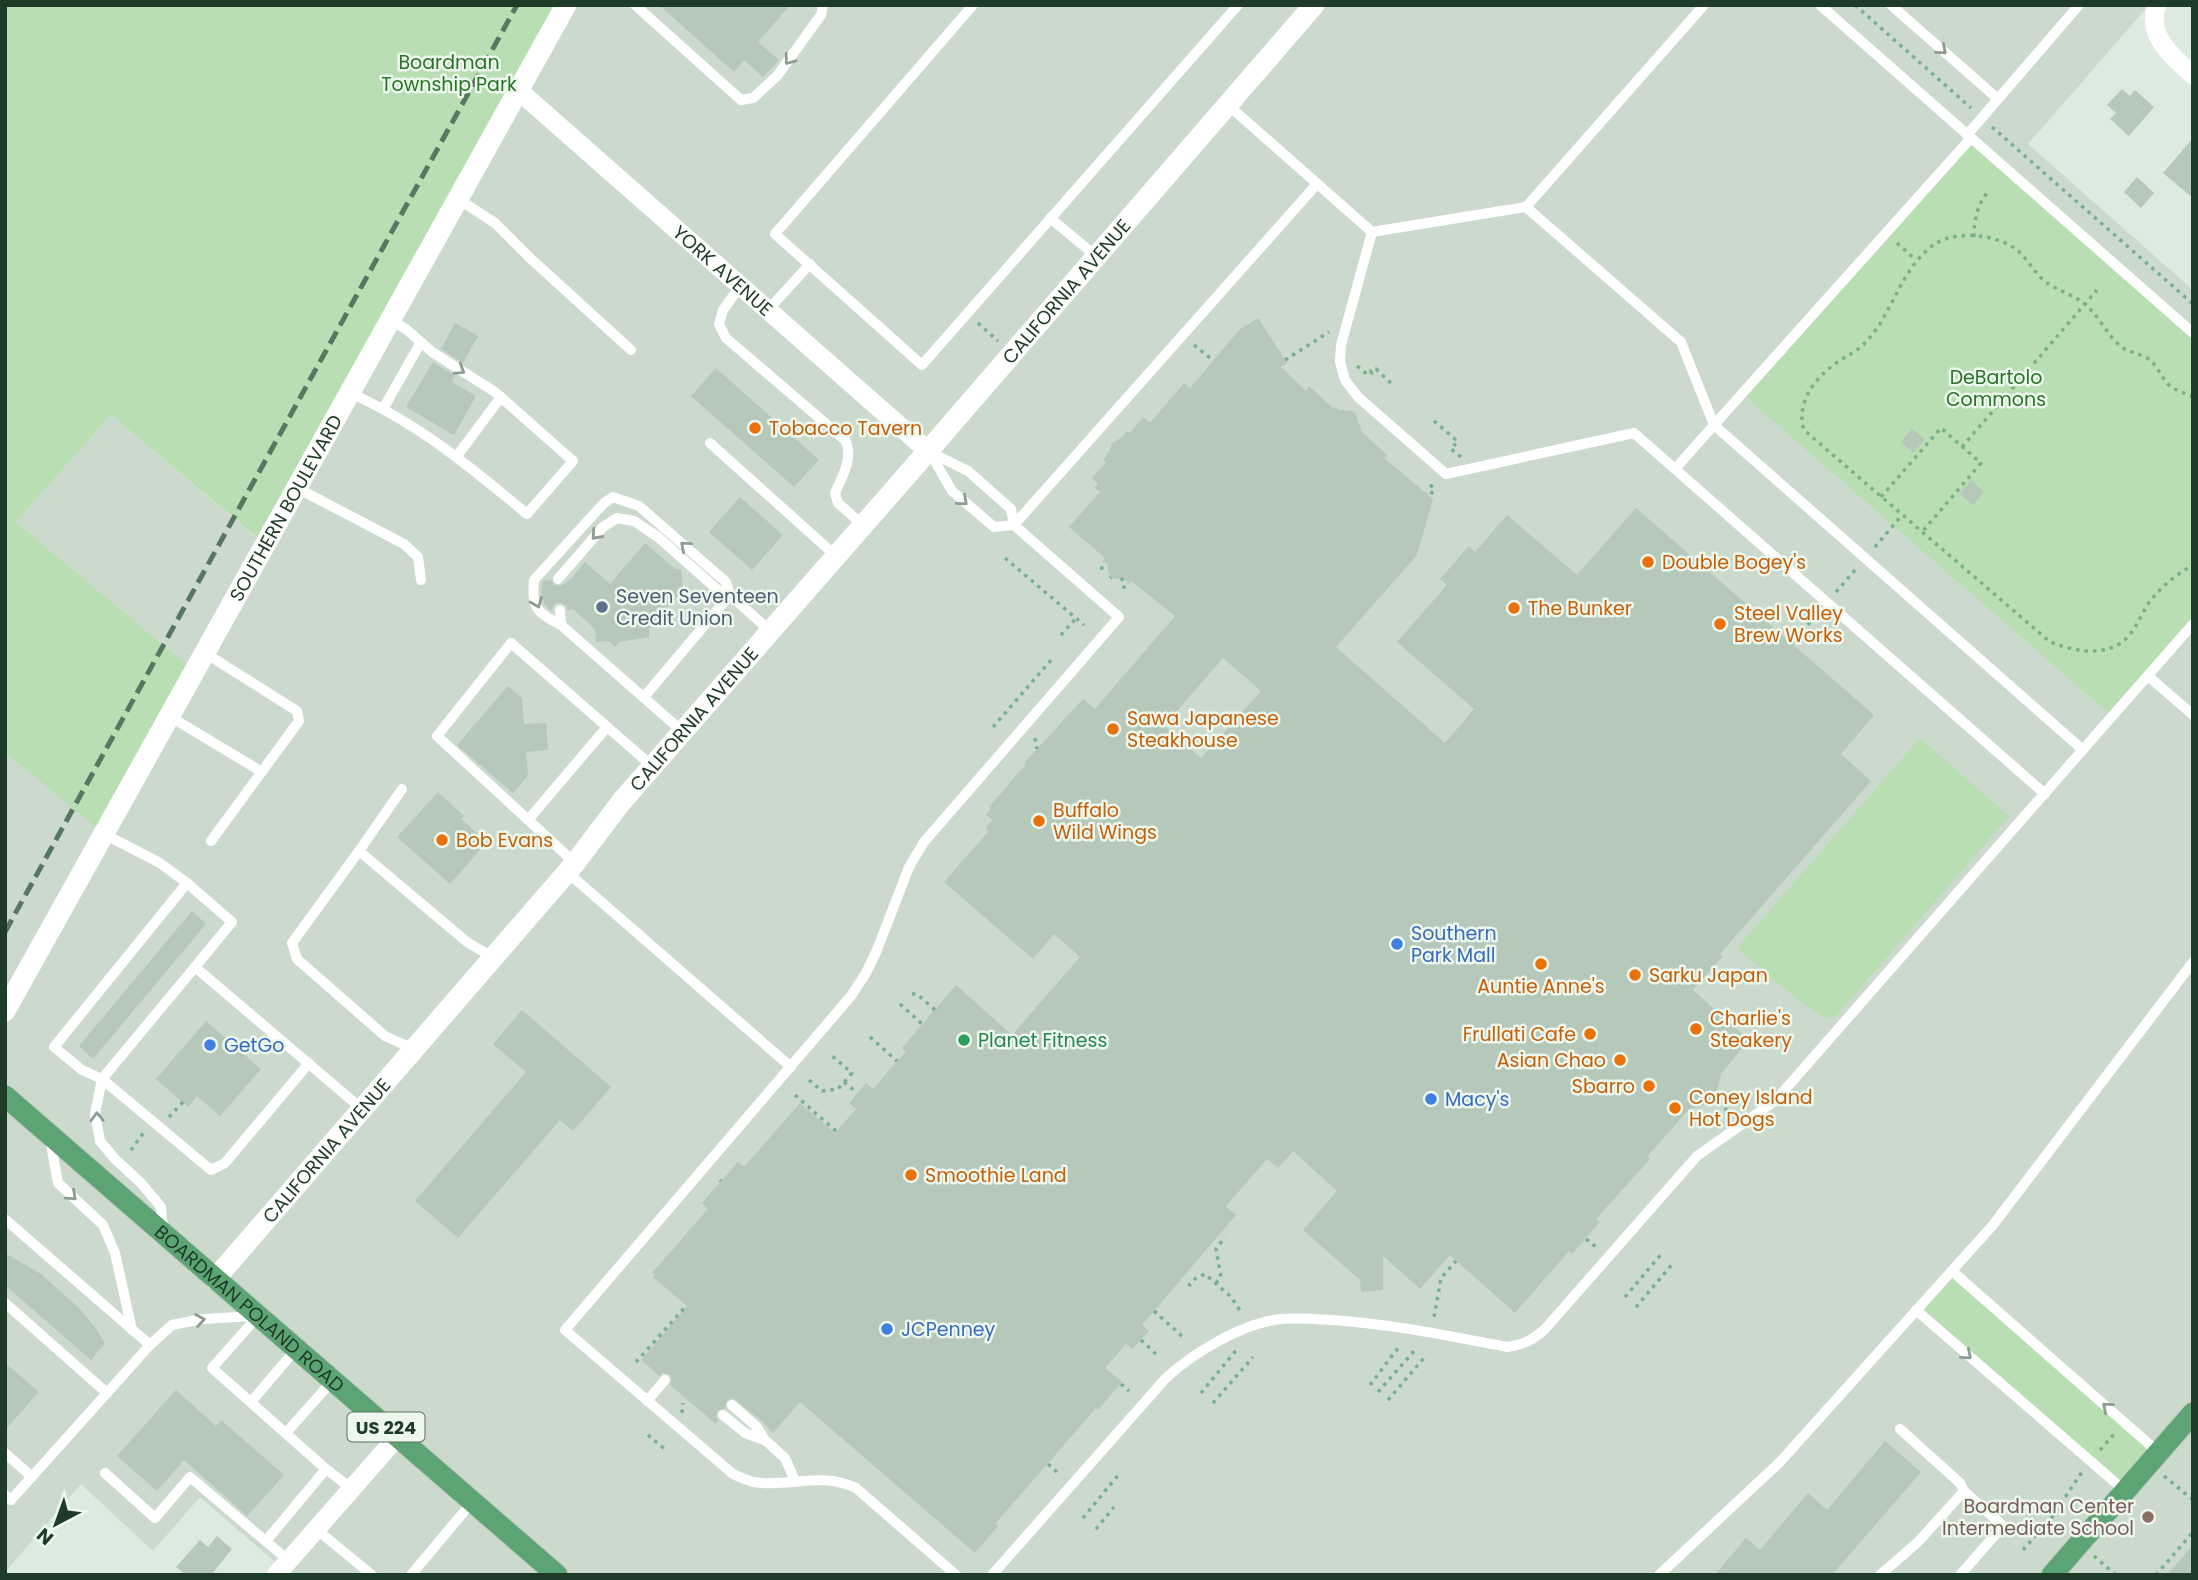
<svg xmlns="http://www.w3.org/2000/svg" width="2198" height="1580" font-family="Poppins,sans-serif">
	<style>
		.built { fill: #cbdacd }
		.green { fill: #b9deb3 }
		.building { fill: #b5c8b9; fill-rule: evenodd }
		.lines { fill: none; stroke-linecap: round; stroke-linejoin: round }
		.primary-casing { stroke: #c0c8c3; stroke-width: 23 }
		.path { stroke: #7ab18a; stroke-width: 3.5; stroke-dasharray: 3.5 5; stroke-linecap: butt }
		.service { stroke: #fff; stroke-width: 10 }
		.minor { stroke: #fff; stroke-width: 19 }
		.tertiary { stroke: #fff; stroke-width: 21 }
		.primary { stroke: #5da475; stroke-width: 21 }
		.rail { stroke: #577762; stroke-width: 5; stroke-dasharray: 14 7; stroke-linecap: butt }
		.oneway { stroke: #8e9d93 }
		.food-dot { fill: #e8710a; stroke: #edf7ee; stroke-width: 2.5 }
		.service-dot { fill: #5c6f8a; stroke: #edf7ee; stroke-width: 2.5 }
		.shop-dot { fill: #3f7fe0; stroke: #edf7ee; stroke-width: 2.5 }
		.leisure-dot { fill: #2e9e5b; stroke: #edf7ee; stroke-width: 2.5 }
		.education-dot { fill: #8d6e63; stroke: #edf7ee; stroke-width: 2.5 }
		.labels { text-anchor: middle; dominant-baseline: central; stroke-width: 5; stroke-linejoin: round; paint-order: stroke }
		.shield { fill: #edf7ee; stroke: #5b7363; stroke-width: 2 }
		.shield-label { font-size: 18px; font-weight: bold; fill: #1d3b27 }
		.park-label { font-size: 19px; fill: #267524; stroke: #edf7ee }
		.street-label { font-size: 19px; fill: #1d3b27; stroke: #edf7ee }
		.food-label { font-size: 19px; fill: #c56008; stroke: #edf7ee; text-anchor: start }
		.service-label { font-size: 19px; fill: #4e5e75; stroke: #edf7ee; text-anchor: start }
		.shop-label { font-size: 19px; fill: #366cbe; stroke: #edf7ee; text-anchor: start }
		.leisure-label { font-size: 19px; fill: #27864d; stroke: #edf7ee; text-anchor: start }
		.education-label { font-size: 19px; fill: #785e54; stroke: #edf7ee; text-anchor: end }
	</style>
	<rect width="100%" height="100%" fill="#ddeadf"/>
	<path class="built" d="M566 5H2149L2028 144 2193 290V1575H276L282 1568 200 1497 153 1551 81 1484 5 1572V752L104 833 194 672 16 522 111 415 264 544Z"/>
	<g class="green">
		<path d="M5 5H566L265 544 111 415 16 522 194 671 104 834 5 752Z"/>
		<path d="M1971 138 2193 333V624L2112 716 1742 394Z"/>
		<path d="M1920 738 2009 816 1836 1016 1825 1018 1799 1001 1737 948Z"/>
		<path d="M1952 1271 2158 1452 2125 1491 1916 1310Z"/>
	</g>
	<g class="building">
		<path d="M659 5H790L758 42 779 60 763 77 744 60 734 72Z"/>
		<path d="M2122 89 2130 96 2135 90 2154 107 2129 136 2110 119 2116 113 2107 105Z"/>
		<path d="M2193 138V198L2163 173Z"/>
		<path d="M2137 177 2154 193 2141 208 2124 192Z"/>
		<path d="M1258 318 1287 363 1281 367 1306 391 1309 386 1334 409 1335 407 1339 410 1351 411 1355 413 1362 432 1387 455 1384 458 1433 499 1417 555 1336 647 1445 743 1474 709 1397 642 1447 585 1440 579 1469 546 1475 552 1507 515 1577 575 1636 508 1874 715 1841 754 1871 781 1720 954 1723 956 1693 990 1749 1040 1721 1074 1717 1091 1707 1103 1700 1107 1689 1109 1647 1157 1650 1159 1596 1219 1600 1222 1572 1254 1569 1251 1515 1313 1450 1255 1420 1289 1383 1256V1290L1361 1292 1360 1280 1303 1230 1337 1191 1293 1151 1278 1168 1267 1159 1226 1206 1236 1215 1142 1325 1149 1331 1132 1349 1126 1344 1105 1368 1122 1382 1098 1410 1096 1408 995 1524 998 1526 975 1553 800 1402 773 1433 761 1420 733 1398 726 1401 725 1408 717 1411 716 1417 718 1421 716 1424 670 1385 672 1378 669 1374 663 1373 659 1376 649 1367 641 1360 687 1306 653 1277 655 1275 652 1273 708 1209 702 1203 738 1162 744 1167 800 1103 835 1133 856 1109 849 1103 866 1083 873 1089 906 1051 902 1048 956 985 1012 1035 1080 957 1054 934 1033 959 944 882 988 832 986 827 993 820 986 815 991 808 989 807 1026 764 1025 762 1083 699 1095 709 1175 616 1131 581 1129 584 1123 578 1116 579 1111 577 1108 572 1109 566 1103 561 1105 558 1069 527 1100 492 1094 488 1098 483 1092 478 1106 462 1103 460 1109 452 1112 443 1121 438 1127 431 1130 433 1143 417 1150 423 1184 383 1190 388 1239 330ZM1223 658 1261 691 1201 758 1164 726Z"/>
		<path d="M455 323 478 336 463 363 441 349Z"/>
		<path d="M433 362 455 376 452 382 476 396 454 435 406 407Z"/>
		<path d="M716 368 819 460 794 487 691 396Z"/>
		<path d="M1912 428 1925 440 1913 453 1901 442Z"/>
		<path d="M1971 480 1984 492 1973 505 1960 494Z"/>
		<path d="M740 497 783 535 752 570 709 532Z"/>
		<path d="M645 543 675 569H681L683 589 649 628V637L619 642 615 647 609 641 596 642 595 629 573 609 567 610 566 605 560 603 555 604 551 611 544 604 541 591 543 581 551 580 554 585 561 586 571 579 585 562 610 584Z"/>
		<path d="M508 686 522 698 524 724 546 723 548 750 526 752 528 776 513 793 457 745Z"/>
		<path d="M438 792 464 816 461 819 487 842 450 884 397 837Z"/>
		<path d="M192 911 206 924 93 1059 79 1046Z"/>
		<path d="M522 1010 611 1087 573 1131 560 1120 458 1238 415 1201 526 1072 493 1044Z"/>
		<path d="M206 1021 261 1069 220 1116 197 1096 188 1107 156 1079Z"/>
		<path d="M5 1253 41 1274 79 1308 95 1327 105 1343 91 1360 5 1285Z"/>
		<path d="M5 1363 39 1392 5 1430Z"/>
		<path d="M176 1390 216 1426 221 1420 284 1475 247 1516 184 1460 157 1491 117 1456Z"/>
		<path d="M1885 1441 1921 1472 1832 1575H1715L1746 1538 1760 1550 1808 1493 1827 1510Z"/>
		<path d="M217 1536 232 1549 211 1575H186L176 1567 200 1540 208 1547Z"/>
		<path d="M2193 1545V1575H2167Z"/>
	</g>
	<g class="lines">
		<g class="primary-casing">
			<g id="primary">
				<path id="s4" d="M5 1096 557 1575"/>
				<path d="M2052 1575 2193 1413"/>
			</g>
		</g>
		<g class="path">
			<path d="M1855 5 1971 108"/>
			<path d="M1992 127 2193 304"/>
			<path d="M1974 237C1974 220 1977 206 1987 193"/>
			<path d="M1897 243 1916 260"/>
			<path d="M978 323 998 341"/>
			<path d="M1194 345 1210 358"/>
			<path d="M1285 360 1329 332"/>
			<path d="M1357 366 1367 374 1370 371 1372 373 1376 369 1393 385"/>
			<path d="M2193 397C2185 393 2176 391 2169 385 2160 376 2157 363 2145 357 2135 352 2126 352 2117 343 2106 332 2099 317 2087 306 2075 295 2058 291 2046 282 2034 273 2028 259 2017 250 1997 234 1953 229 1932 246 1900 271 1893 313 1866 342 1856 353 1843 357 1832 366 1812 382 1796 405 1804 430L2050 642C2077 652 2111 659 2131 633 2139 623 2143 610 2151 600 2162 586 2177 574 2193 565"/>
			<path d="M1434 421 1455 439 1452 442 1455 445 1451 449 1461 457"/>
			<path d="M1962 447 2097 290"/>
			<path d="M1430 485 1434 488 1430 497"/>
			<path d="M1881 497 1941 428 1981 463 1922 532"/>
			<path d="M1875 547 1902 515"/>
			<path d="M1005 558 1084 625"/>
			<path d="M1100 568H1109"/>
			<path d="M1110 578 1111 577"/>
			<path d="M1121 578 1124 582V589"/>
			<path d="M1836 592 1856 569"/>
			<path d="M1061 635 1078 616"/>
			<path d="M1791 644 1817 614"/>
			<path d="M993 727 1052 659"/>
			<path d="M1035 738 1037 749"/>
			<path d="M912 994H917L935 1010"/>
			<path d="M900 1004 922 1024"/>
			<path d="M870 1037 897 1061"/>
			<path d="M809 1080 822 1091 838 1089 852 1073 831 1055"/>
			<path d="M844 1082 857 1093"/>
			<path d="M795 1095 836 1131"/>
			<path d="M1712 1097 1731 1114"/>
			<path d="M169 1117 183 1102"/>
			<path d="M131 1150 144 1132"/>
			<path d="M720 1180 721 1181"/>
			<path d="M1586 1239 1596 1247"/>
			<path d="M1216 1283 1221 1277 1216 1249 1225 1237"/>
			<path d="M1188 1284 1190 1285 1195 1279 1205 1274 1231 1297 1241 1312"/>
			<path d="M1625 1297 1663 1252"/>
			<path d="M1636 1307 1674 1262"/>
			<path d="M1154 1311 1184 1338"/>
			<path d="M1434 1317 1441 1278 1456 1261"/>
			<path d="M1141 1340 1159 1357"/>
			<path d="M636 1362 686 1306"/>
			<path d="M1121 1384 1129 1391"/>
			<path d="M1370 1385 1398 1348 1397 1344"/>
			<path d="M1378 1392 1415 1350"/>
			<path d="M1201 1393 1238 1348"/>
			<path d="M1388 1400 1424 1358"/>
			<path d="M1213 1403 1253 1357"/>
			<path d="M682 1413 683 1403"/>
			<path d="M648 1435 667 1451"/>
			<path d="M2100 1450 2116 1432"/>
			<path d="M1048 1464 1058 1473"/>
			<path d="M2164 1476 2193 1500"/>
			<path d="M1083 1518 1119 1474"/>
			<path d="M1096 1529 1114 1507"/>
			<path d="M2023 1550 2052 1517 2082 1472"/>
			<path d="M2094 1556 2116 1575"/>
			<path d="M2156 1575 2193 1532"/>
		</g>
		<g class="service">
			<path d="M635 5 741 100 753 98 777 76 821 15 823 5"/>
			<path d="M973 5 775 234 922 365 1238 5"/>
			<path d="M1820 5 2193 333"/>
			<path d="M1891 5 1998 99"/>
			<path d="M1228 105 1372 232"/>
			<path d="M1967 135 2079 5"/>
			<path d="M1971 138 1714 425 2083 750"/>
			<path d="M458 199 495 223 530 258 631 350"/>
			<path d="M1526 207 1681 342 1714 425 1675 469 2045 794"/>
			<path d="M1050 218 1096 256"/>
			<path d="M1372 232 1341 345 1340 362 1345 380 1358 397 1446 474 1634 433 1675 469"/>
			<path d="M1372 232 1526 207 1704 5"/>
			<path d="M741 285 723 310 719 324 726 338 845 440C854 457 842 477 835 493L838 503 864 526"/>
			<path d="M768 310 810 264"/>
			<path d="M350 393C416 422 472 468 527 514L573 461 495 392 432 352 406 329 390 320"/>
			<path d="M383 409 421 342"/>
			<path d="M710 443 836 556"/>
			<path d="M928 451 968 471 1011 509 1014 525 1119 617 924 842 909 867 877 950 866 973 851 996 565 1330 733 1474C739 1477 746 1480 753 1482 790 1488 819 1471 856 1488L956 1575"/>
			<path d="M929 451 952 491 994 527 1014 525 1317 184"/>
			<path d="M457 456 501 397"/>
			<path d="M297 488 404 544 418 557 421 580"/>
			<path d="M558 579 603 527 617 518 634 521 658 537 719 591 730 595 770 631"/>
			<path d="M560 610 561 625"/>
			<path d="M205 653 297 711 299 721 211 841"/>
			<path d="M2148 676 2193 715"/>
			<path d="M644 697 730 595"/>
			<path d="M169 716 262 772"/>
			<path d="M683 732 561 625C537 612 531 609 534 580L604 503 613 497 639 506 726 582 730 595"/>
			<path d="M528 820 607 727"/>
			<path d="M104 834 160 863 187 883 232 922 195 967"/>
			<path d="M359 851 402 789"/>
			<path d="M575 863 437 736 511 643 652 766"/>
			<path d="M567 872 791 1067"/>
			<path d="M414 1049 385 1036 297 959 292 943 359 851 467 942 492 957"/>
			<path d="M309 1063 225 1163 211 1170 102 1079 195 967 362 1109"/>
			<path d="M50 1139 58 1183 103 1225 115 1253 132 1330"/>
			<path d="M5 1221 6 1220 150 1345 11 1500 5 1495"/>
			<path d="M163 1229 161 1207 141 1183 115 1159 100 1141 95 1114 102 1079 82 1070 54 1047 187 883"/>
			<path d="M1952 1271 2158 1452"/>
			<path d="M5 1303 107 1393"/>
			<path d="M1916 1310 2125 1491"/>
			<path d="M258 1316 212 1368 326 1469 266 1541"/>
			<path d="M150 1345 172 1325 202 1319 256 1316"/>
			<path d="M647 1401 665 1380"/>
			<path d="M251 1402 296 1349"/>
			<path d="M732 1405 756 1426 765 1440 785 1458 795 1481"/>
			<path d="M723 1415 745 1433 764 1440"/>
			<path d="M1900 1429 1960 1483 1964 1491 2003 1526 1960 1575"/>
			<path d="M286 1433 333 1380"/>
			<path d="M5 1453 32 1477"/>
			<path d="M326 1469 352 1489"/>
			<path d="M105 1473 155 1518 190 1477 289 1561"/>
			<path d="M316 1529 372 1575"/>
			<path d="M411 1575 473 1501"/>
			<path d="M992 1575 1166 1378C1192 1354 1238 1326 1274 1320 1293 1317 1312 1319 1332 1320 1392 1324 1449 1336 1507 1347 1523 1345 1533 1340 1545 1329L1697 1156 1775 1101 2193 624"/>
			<path d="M1659 1575 1780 1462 1993 1225 2193 962"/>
			<path d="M1880 1575 1918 1542 1964 1491"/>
		</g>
		<g class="minor">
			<path d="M2157 5C2145 34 2173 58 2193 75"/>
			<path id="s1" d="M518 90 928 451"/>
			<path d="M276 1575 398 1436"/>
		</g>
		<g class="tertiary">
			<path id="s2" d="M5 1011 566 5"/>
			<path id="s3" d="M215 1279 575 863 622 801 928 451 1314 5"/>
		</g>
		<use href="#primary" class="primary"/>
		<path class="rail" d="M5 932 517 5"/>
	</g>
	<defs><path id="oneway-chevron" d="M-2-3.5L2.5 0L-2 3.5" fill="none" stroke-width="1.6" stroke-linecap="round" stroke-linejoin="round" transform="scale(1.75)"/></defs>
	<g class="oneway">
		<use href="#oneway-chevron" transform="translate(1942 50) rotate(41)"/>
		<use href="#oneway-chevron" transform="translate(789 60) rotate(127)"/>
		<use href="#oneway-chevron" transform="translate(460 370) rotate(32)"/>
		<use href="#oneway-chevron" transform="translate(963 501) rotate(41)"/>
		<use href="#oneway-chevron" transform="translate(596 535) rotate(132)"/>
		<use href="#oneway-chevron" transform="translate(685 546) rotate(-139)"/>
		<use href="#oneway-chevron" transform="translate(537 603) rotate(68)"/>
		<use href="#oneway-chevron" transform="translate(97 1117) rotate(-92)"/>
		<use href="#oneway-chevron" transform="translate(72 1196) rotate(42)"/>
		<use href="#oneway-chevron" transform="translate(200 1320) rotate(-9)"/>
		<use href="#oneway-chevron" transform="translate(1967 1355) rotate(41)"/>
		<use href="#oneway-chevron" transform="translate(2107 1407) rotate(-139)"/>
	</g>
	<g class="food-dot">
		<circle cx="755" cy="428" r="7"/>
		<circle cx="1648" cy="562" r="7"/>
		<circle cx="1514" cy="608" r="7"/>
		<circle cx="1720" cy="624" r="7"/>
		<circle cx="1113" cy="729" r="7"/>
		<circle cx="1039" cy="821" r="7"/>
		<circle cx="442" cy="840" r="7"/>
		<circle cx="1541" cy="964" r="7"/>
		<circle cx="1635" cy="975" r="7"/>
		<circle cx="1696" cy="1029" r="7"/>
		<circle cx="1590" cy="1034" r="7"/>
		<circle cx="1620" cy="1060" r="7"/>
		<circle cx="1649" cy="1086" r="7"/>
		<circle cx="1675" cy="1108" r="7"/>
		<circle cx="911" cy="1175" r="7"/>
	</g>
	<circle class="service-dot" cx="602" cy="607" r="7"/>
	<g class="shop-dot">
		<circle cx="1397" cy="944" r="7"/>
		<circle cx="210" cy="1045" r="7"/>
		<circle cx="1431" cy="1099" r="7"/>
		<circle cx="887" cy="1329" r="7"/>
	</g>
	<circle class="leisure-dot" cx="964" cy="1040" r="7"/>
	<circle class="education-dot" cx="2148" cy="1517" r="7"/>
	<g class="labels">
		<rect class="shield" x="347.5" y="1412.5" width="77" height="29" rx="5"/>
		<g class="shield-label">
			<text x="386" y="1427">US 224</text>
		</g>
		<g class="park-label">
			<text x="449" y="62">Boardman<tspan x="449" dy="22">Township Park</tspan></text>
			<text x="1996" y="377">DeBartolo<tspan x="1996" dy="22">Commons</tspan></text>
		</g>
		<g class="street-label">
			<text stroke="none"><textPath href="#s1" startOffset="273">YORK AVENUE</textPath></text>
			<text stroke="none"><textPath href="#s3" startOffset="1304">CALIFORNIA AVENUE</textPath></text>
			<text stroke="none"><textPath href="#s2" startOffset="576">SOUTHERN BOULEVARD</textPath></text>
			<text stroke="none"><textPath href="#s3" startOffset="737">CALIFORNIA AVENUE</textPath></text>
			<text stroke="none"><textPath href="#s3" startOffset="170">CALIFORNIA AVENUE</textPath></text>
			<text stroke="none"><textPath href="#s4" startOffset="324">BOARDMAN POLAND ROAD</textPath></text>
		</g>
		<g class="food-label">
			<text x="769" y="428">Tobacco Tavern</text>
			<text x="1662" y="562">Double Bogey's</text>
			<text x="1528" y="608">The Bunker</text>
			<text x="1734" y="613">Steel Valley<tspan x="1734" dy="22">Brew Works</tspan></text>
			<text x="1127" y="718">Sawa Japanese<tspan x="1127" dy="22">Steakhouse</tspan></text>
			<text x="1053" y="810">Buffalo<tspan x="1053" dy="22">Wild Wings</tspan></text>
			<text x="456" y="840">Bob Evans</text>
			<text x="1649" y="975">Sarku Japan</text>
			<text x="1541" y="986" text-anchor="middle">Auntie Anne's</text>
			<text x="1710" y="1018">Charlie's<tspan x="1710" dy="22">Steakery</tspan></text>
			<text x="1576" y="1034" text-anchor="end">Frullati Cafe</text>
			<text x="1606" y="1060" text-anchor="end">Asian Chao</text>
			<text x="1635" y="1086" text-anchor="end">Sbarro</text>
			<text x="1689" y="1097">Coney Island<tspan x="1689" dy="22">Hot Dogs</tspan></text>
			<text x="925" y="1175">Smoothie Land</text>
		</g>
		<g class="service-label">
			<text x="616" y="596">Seven Seventeen<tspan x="616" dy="22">Credit Union</tspan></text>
		</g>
		<g class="shop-label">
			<text x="1411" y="933">Southern<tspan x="1411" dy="22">Park Mall</tspan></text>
			<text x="224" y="1045">GetGo</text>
			<text x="1445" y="1099">Macy's</text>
			<text x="901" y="1329">JCPenney</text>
		</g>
		<g class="leisure-label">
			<text x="978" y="1040">Planet Fitness</text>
		</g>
		<g class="education-label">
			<text x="2134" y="1506">Boardman Center<tspan x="2134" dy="22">Intermediate School</tspan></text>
		</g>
	</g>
	<rect width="2198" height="1580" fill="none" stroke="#1d3b27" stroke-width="14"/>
	<g transform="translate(56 1524) rotate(221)" stroke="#edf7ee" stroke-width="5" paint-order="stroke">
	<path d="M0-5L12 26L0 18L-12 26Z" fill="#1d3b27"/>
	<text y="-10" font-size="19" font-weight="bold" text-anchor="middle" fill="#1d3b27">N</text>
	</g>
</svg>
